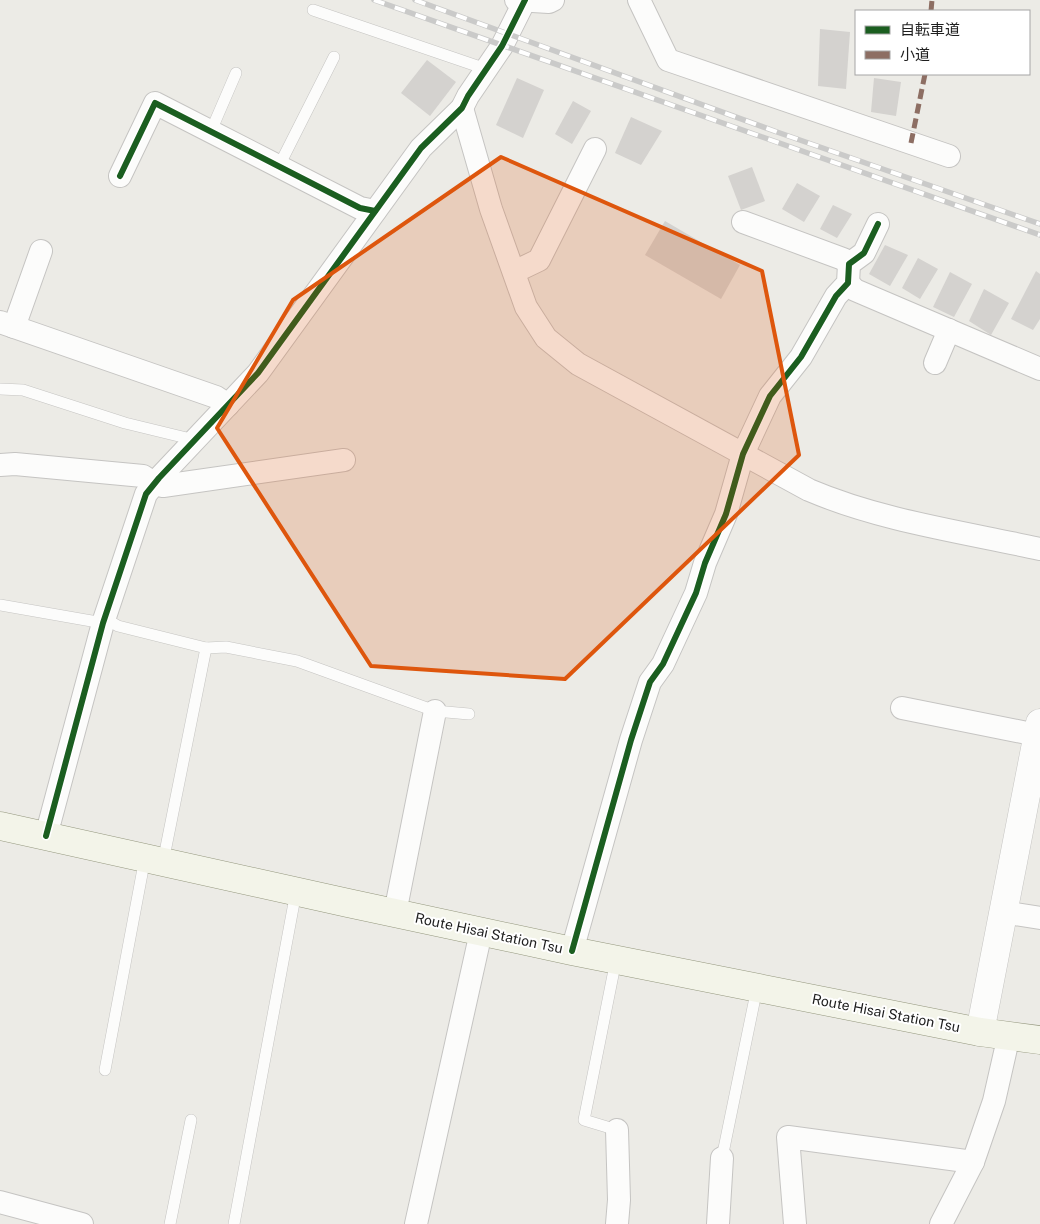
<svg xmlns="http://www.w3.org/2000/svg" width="1040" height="1224" font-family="'Public Sans','Noto Sans JP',sans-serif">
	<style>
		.building { fill: #d4d2cf }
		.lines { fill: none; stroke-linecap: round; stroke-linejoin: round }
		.service-casing { stroke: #c5c4c2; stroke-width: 12 }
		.minor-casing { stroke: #c5c4c2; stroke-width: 24 }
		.tertiary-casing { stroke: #c5c4c2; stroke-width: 29 }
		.secondary-casing { stroke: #94977e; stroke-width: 29 }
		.service { stroke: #fcfcfb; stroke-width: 11 }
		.minor { stroke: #fcfcfb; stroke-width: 22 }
		.tertiary { stroke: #fcfcfb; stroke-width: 28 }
		.secondary { stroke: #f3f4e9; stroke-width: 28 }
		.rail-casing { stroke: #cacac9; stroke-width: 5.5 }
		.rail { stroke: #fff; stroke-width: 4; stroke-dasharray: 11; stroke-linecap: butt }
		.quiet { stroke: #8d6e63; stroke-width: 5; stroke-dasharray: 10 5; stroke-linecap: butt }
		.cycleway-casing { stroke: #fff; stroke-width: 9 }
		.cycleway { stroke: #1b5e20; stroke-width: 6 }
		.marked { fill: #de560d; fill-opacity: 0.2; stroke: #de560d; stroke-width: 4; stroke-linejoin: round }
		.labels { text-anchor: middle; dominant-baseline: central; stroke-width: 4; stroke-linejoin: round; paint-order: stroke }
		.street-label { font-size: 14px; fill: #1e1e1e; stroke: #fff }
	</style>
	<rect width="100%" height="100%" fill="#ecebe6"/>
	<g class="building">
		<path d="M820 29 850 32 846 89 818 86Z"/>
		<path d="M427 60 456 82 430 116 401 93Z"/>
		<path d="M517 78 544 90 523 138 496 125Z"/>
		<path d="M874 78 901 82 896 116 871 112Z"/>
		<path d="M573 101 591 111 572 144 555 134Z"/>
		<path d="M631 117 662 131 641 165 615 153Z"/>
		<path d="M752 167 765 201 741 210 728 176Z"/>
		<path d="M797 183 820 196 804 222 782 209Z"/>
		<path d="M833 205 852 214 837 238 820 229Z"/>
		<path d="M665 221 740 265 721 299 645 255Z"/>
		<path d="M885 245 908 255 890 286 869 274Z"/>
		<path d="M918 258 938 269 920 299 902 288Z"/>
		<path d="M1036 271 1040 274V319L1033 330 1011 319Z"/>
		<path d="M950 272 972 284 954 317 933 307Z"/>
		<path d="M984 289 1009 303 991 335 969 321Z"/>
	</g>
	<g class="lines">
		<g class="service-casing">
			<g id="service">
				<path d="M313 10 486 69"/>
				<path d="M211 131 236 73"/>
				<path d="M279 166 334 57"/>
				<path d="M0 389 23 390 125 423 195 440"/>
				<path d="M0 605 103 623"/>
				<path d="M104 618 118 626 206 648 226 647 297 661 435 711 469 714"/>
				<path d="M163 862 206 648"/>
				<path d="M616 960 584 1120 617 1130"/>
				<path d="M105 1070 145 858"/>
				<path d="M722 1158 757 988"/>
				<path d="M170 1224 191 1120"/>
				<path d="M234 1224 296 892"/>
			</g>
		</g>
		<g class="minor-casing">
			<g id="minor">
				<path d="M516 0 549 2 553 0"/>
				<path d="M639 0 668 60 949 156"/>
				<path d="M462 108 491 209 526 307 546 338 578 364 809 490C882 521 963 532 1040 549"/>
				<path d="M120 176 155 103 360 208 375 211"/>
				<path d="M743 222 843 259 849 264"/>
				<path d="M514 272 539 260 595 149"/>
				<path d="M848 283 855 290 1040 369"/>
				<path d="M0 322 216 397 228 405"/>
				<path d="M14 327 41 251"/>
				<path d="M935 363 949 330"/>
				<path d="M0 465 15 464 143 476 155 484 163 486 344 460"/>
				<path d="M902 708 1037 735"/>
				<path d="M46 836 103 623 146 494 159 478 258 373 421 148 462 108 468 96 502 46 525 0"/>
				<path d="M1002 912 1040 918"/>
				<path d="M395 913 435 711"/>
				<path d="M572 951 631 740 650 682 663 664 696 593 705 563 726 514 743 454 770 396 801 357 836 296 848 283 849 264 864 253 878 224"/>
				<path d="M0 1202 82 1224"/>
				<path d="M416 1224 481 932"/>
				<path d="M617 1224 619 1200 617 1130"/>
				<path d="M718 1224 722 1158"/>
				<path d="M795 1224 788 1137 973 1162"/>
				<path d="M941 1224 973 1162 994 1101 1009 1035"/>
			</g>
		</g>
		<g class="tertiary-casing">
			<path id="tertiary" d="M980 1032 1040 723"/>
		</g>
		<g class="secondary-casing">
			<path id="secondary" d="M0 826 348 903 572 951 980 1032 1040 1040"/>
		</g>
		<use href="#service" class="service"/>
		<use href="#minor" class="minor"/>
		<use href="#tertiary" class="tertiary"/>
		<use href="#secondary" class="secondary"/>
		<g class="rail-casing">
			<g id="rail">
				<path d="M374 0 1040 235"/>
				<path d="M415 0 777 132 1040 224"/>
			</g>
		</g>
		<use href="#rail" class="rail"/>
		<g class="quiet">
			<path d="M931 11 932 0"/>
			<path d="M911 143 925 74"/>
		</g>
		<g class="cycleway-casing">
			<g id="cycleway">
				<path d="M120 176 155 103 360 208 375 211"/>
				<path d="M46 836 103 623 146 494 159 478 258 373 421 148 462 108 468 96 502 46 525 0"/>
				<path d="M572 951 631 740 650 682 663 664 696 593 705 563 726 514 743 454 770 396 801 357 836 296 848 283 849 264 864 253 878 224"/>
			</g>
		</g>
		<use href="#cycleway" class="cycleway"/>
	</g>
	<path class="marked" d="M501 157 762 271 799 455 565 679 371 666 217 428 293 300Z"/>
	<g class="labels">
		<g class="street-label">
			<text transform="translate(489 933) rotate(12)">Route Hisai Station Tsu</text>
			<text transform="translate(886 1013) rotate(11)">Route Hisai Station Tsu</text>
		</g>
	</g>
	<rect x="855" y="10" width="175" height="65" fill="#ffffff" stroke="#a5a5a5"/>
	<rect x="865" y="26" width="25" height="8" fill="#1b5e20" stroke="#a5a5a5"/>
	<text x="900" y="35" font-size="15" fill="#1e1e1e">自転車道</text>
	<rect x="865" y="51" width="25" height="8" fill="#8d6e63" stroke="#a5a5a5"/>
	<text x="900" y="60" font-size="15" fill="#1e1e1e">小道</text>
</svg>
